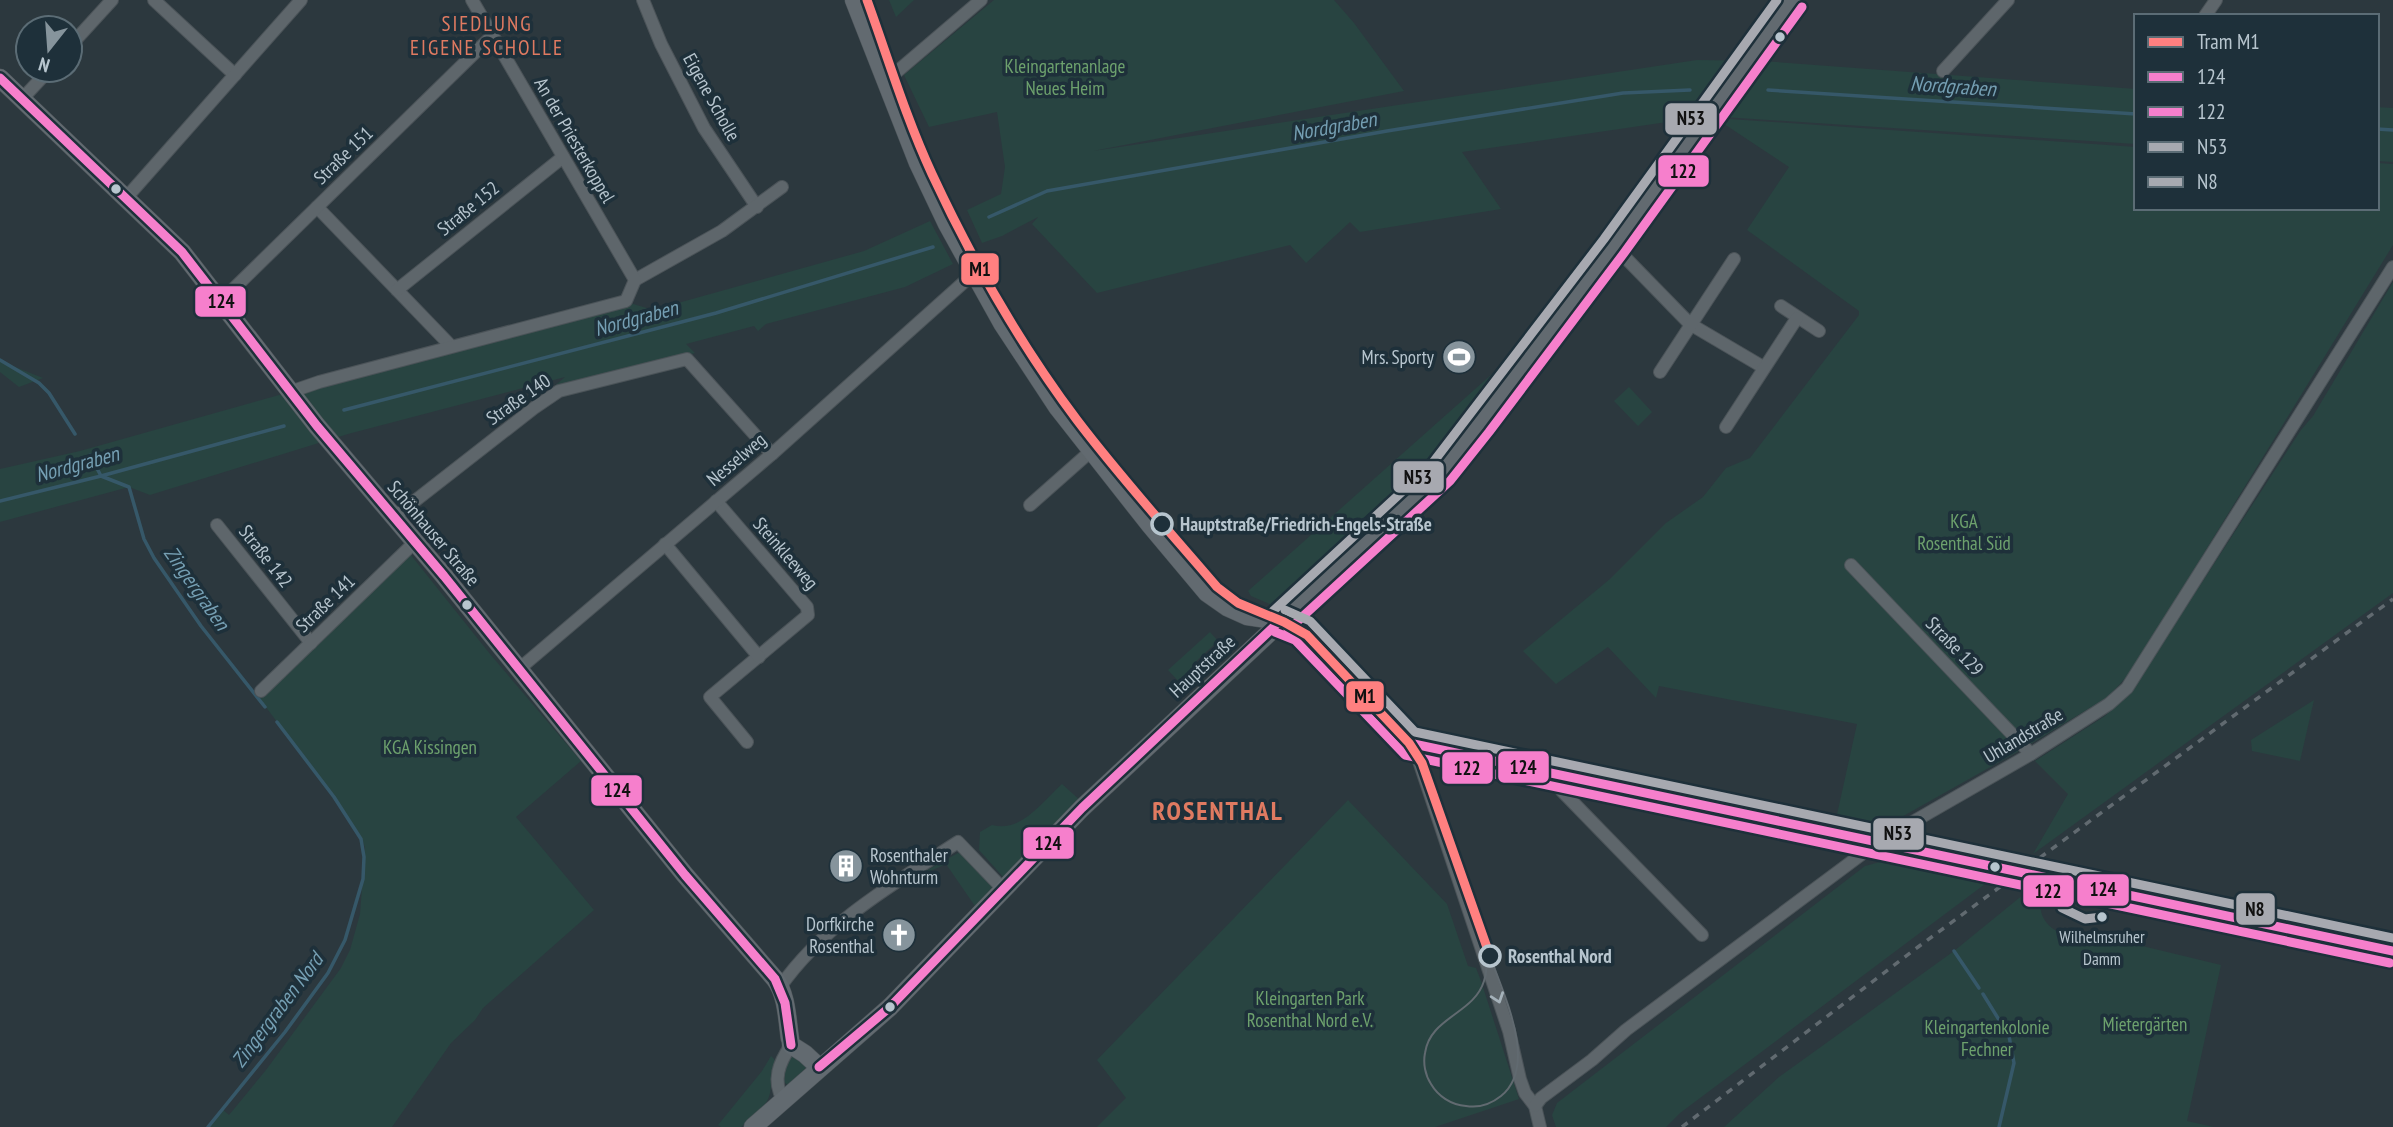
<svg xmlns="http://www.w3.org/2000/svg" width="2393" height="1127" font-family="'PT Sans Narrow',sans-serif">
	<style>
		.green { fill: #284441 }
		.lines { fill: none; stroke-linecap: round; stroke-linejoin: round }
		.stream { stroke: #365869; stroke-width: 3.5 }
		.street-casing { stroke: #4b5358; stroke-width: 14 }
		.secondary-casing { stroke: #4b5358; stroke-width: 19 }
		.street { stroke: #5e666b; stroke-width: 12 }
		.secondary { stroke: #626a70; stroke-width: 18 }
		.tram { stroke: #616a70; stroke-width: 2 }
		.rail { stroke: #616a70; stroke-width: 3.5; stroke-dasharray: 7 7; stroke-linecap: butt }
		.bus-1-casing { stroke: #1e303a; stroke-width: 14 }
		.bus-2-casing { stroke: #1e303a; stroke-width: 14 }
		.bus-3-casing { stroke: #1e303a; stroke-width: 14 }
		.bus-4-casing { stroke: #1e303a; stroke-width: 14 }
		.bus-1 { stroke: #f67fcc; stroke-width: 9 }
		.bus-2 { stroke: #f67fcc; stroke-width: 9 }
		.bus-3 { stroke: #a7a9b0; stroke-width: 9 }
		.bus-4 { stroke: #a7a9b0; stroke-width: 9 }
		.tram-1-casing { stroke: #1e303a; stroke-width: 14 }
		.tram-1 { stroke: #ff8080; stroke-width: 9 }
		.oneway { stroke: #a5b2ba }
		.bus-dot { fill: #b7c5ce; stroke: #1e303a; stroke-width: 2.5 }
		.stop-dot { fill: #1e303a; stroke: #b7c5ce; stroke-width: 3.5 }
		.labels { text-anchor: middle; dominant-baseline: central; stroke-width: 7; stroke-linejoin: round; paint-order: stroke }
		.bus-label { font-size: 17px; fill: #b7c5ce; stroke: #1e303a }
		.park-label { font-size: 19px; fill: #6da16d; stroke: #1e303a }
		.street-label { font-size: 19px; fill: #b7c5ce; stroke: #1e303a }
		.poi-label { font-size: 19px; fill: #b7c5ce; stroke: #1e303a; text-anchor: end }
		.stop-label { font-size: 19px; font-weight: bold; fill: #b7c5ce; stroke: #1e303a; text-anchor: start }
		.neighbourhood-label { font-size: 21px; letter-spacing: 2px; fill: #df7a61; stroke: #1e303a }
		.water-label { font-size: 21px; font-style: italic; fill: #759fb3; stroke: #1e303a }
		.district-label { font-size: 26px; font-weight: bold; letter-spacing: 2px; fill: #df7a61; stroke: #1e303a }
		.line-badge { stroke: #1e303a; stroke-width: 2.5 }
		.pale-badge-label { font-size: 19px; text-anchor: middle; font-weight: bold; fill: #111 }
	</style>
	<rect width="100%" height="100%" fill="#2c383e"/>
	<g class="green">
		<path d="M889 0H914L896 17Z"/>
		<path d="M994 0H1334L1354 23 1404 91 1093 151 1697 60 1762 61 2136 89V144L1708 116 1462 152 1501 209 1360 232 1350 222 1306 263 1290 245 1097 293 1032 224 1038 217 1002 236 982 243 967 210 1001 194 1005 167 997 112 929 127 904 75Z"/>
		<path d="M2377 107 2393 108V162L2377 161Z"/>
		<path d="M1715 118 2136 147V208H2377V163L2393 164V245L2131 672 2108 697 2017 752 1882 828 1836 819 1857 724 1659 686 1656 698 1608 647 1556 684 1523 651 1610 579 1666 523 1703 497 1726 468 1750 458 1859 315V311L1747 230 1789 167Z"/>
		<path d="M930 221 953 264 905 287 766 324 758 331 754 326 686 344 695 353 550 390 565 377 348 434 150 495 129 487 0 522V469L80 451 290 392 630 303 653 310 864 251Z"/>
		<path d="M2393 282V593L2033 854 2068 794 2035 761 2105 716 2132 690 2301 430 2313 416Z"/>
		<path d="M0 358 10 365 43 378 19 387 0 372Z"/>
		<path d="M1518 361 1440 464 1287 602 1278 598 1272 605 1251 596 1248 591 1492 374Z"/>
		<path d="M1629 387 1652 412 1638 426 1614 401Z"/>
		<path d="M410 554 490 654 581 761 516 817 594 910 483 1008 475 1020 451 1043 392 1127H208L222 1109 229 1115 266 1070 341 968 350 950 360 914 365 848 362 838 342 808 259 698Z"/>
		<path d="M1210 632 1218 641 1192 665 1196 670 1181 684 1168 670Z"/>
		<path d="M2314 700 2300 761 2252 751 2251 740Z"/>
		<path d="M1062 784 1082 802 1005 879 979 850 980 832 992 825C1021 833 1042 802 1062 784Z"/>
		<path d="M1348 800 1447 904 1468 966 1476 968 1481 981 1519 1099 1435 1127H1097L1126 1098 1097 1060Z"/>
		<path d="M958 853 963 855 994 887 977 909 946 864 902 884Z"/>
		<path d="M1880 862 1985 884 1680 1113 1666 1127H1556L1552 1115 1557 1103 1865 866Z"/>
		<path d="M2024 894 2041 898C2035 932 2074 942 2101 936L2221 965 2187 1121 2214 1127H1724L1779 1077 1954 951Z"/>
		<path d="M790 1054 808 1066 788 1085 784 1082 786 1060Z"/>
		<path d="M771 1056 775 1060C771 1071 772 1082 770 1093 767 1108 751 1118 741 1127H721L718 1125 762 1071Z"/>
	</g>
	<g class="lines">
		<g class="stream">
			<path d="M1768 90 2136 114"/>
			<path d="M2377 129 2393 130"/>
			<path d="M989 217 1047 191 1387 131 1623 93 1690 90"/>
			<path d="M0 360 39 383 49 393 75 434"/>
			<path d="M344 410 716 313 933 247"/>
			<path d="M90 455 101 476 129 487 144 539 154 558 201 626 265 707"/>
			<path d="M0 501 101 476 284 426"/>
			<path d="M1954 951 1979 988"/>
			<path d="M1983 994 2009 1036 2014 1063 1999 1127"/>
			<path d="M208 1127 285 1032 328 973 345 940 363 879 364 857 361 839 334 797 277 722"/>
		</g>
		<g class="street-casing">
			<g id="street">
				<path d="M154 0 235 75"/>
				<path d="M643 0 661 44 704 128 757 207"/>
				<path d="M2205 16 2216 0"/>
				<path d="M70 46 112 0"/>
				<path d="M1943 71 2008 0"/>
				<path d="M886 81 981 0"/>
				<path d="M22 99 49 70"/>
				<path d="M126 198 301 0"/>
				<path d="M317 207 451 346"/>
				<path d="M1614 246 1690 324 1763 367"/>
				<path d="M635 280 722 231 782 187"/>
				<path d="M397 290 563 157"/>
				<path d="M221 301 492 36"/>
				<path d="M1781 306 1819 331"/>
				<path d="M1660 372 1734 259"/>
				<path d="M290 392 319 382 626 301 635 280 472 0"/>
				<path d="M1726 427 1797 318"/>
				<path d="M716 501 807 607 808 615 710 697 747 742"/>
				<path d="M1030 505 1091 451"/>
				<path d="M393 518 534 408 559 391 687 359 772 454"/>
				<path d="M217 525 311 643"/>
				<path d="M665 544 759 657"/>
				<path d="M1851 565 2031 754"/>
				<path d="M519 669 772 454 973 274"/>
				<path d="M261 691 415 542"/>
				<path d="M1409 743 1418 758 1509 1031 1520 1079 1525 1093 1535 1106 1540 1127"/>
				<path d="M1550 773 1562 791 1702 935"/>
				<path d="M780 987C825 923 893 884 958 842L1004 890"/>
				<path d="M783 1100C772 1080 779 1063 791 1045L790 1039"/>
				<path d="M1535 1106 1541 1098 1592 1060 1626 1030 1878 842 2031 754 2109 704 2127 688 2393 267"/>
			</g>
		</g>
		<g class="secondary-casing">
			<g id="secondary">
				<path d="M854 0 918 163 947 224 1002 323 1058 408 1150 525 1207 593 1227 607 1247 616 1285 622 1302 630 1409 743 2393 951"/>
				<path d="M0 78 182 252 317 426 444 576 685 875 775 979C787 995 787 1019 790 1039"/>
				<path d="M791 1045 805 1054 819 1067"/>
				<path d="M753 1127 890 1007 1082 808 1440 473C1565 321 1677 159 1792 0"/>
			</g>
		</g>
		<use href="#street" class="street"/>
		<use href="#secondary" class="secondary"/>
		<path class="tram" d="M1475 925C1481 943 1491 962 1484 981 1474 1014 1430 1017 1425 1053 1423 1063 1425 1075 1431 1084 1438 1096 1451 1105 1466 1106 1478 1108 1491 1104 1501 1096 1539 1065 1503 994 1490 956"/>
		<path class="rail" d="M1682 1127 1918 947 2393 599"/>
		<g class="bus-1-casing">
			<g id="bus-1">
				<path d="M0 78 182 252 317 426 444 576 685 875 775 979 785 1003 791 1045"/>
				<path d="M1280 621 1302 630 1409 743 2393 951"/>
				<path d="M819 1067 890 1007 1082 808 1280 621"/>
			</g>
		</g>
		<g class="bus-2-casing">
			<g id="bus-2">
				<path d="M1288 630 1450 481 1489 432 1624 253 1802 7"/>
				<path d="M1275 632 1295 640 1405 755 2390 963"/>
			</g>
		</g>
		<g class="bus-3-casing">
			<g id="bus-3">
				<path d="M1285 610 1310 621 1415 732 2118 880"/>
				<path d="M1272 612 1431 465 1604 239 1777 0"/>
				<path d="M2069 882 2062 908 2085 919 2102 917"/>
			</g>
		</g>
		<g class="bus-4-casing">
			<path id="bus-4" d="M2118 880 2393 938"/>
		</g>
		<use href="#bus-1" class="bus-1"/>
		<use href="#bus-2" class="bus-2"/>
		<use href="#bus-3" class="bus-3"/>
		<use href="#bus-4" class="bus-4"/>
		<g class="tram-1-casing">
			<path id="tram-1" d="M867 0C888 58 906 118 932 174 972 260 1020 344 1077 420 1121 478 1170 532 1217 587L1238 603 1284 622 1307 635 1409 743 1422 763 1490 956"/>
		</g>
		<use href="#tram-1" class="tram-1"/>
	</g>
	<defs><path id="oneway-chevron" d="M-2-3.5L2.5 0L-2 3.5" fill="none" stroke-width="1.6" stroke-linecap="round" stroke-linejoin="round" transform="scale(1.75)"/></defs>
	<use class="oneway" href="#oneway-chevron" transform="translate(1498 998) rotate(71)"/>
	<defs>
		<g id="stadium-disc" transform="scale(1.75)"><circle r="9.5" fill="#86949c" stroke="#1e303a"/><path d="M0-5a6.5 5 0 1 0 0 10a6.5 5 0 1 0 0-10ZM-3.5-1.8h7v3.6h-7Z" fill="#fff"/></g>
		<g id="building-disc" transform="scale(1.75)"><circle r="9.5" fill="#86949c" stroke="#1e303a"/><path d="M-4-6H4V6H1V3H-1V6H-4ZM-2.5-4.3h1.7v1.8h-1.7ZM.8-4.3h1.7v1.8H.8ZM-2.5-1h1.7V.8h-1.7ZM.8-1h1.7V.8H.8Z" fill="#fff"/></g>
		<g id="church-disc" transform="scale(1.75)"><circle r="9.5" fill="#86949c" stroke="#1e303a"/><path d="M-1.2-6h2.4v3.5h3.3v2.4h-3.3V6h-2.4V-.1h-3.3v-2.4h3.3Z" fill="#fff"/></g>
	</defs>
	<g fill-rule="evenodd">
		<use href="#stadium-disc" x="1459" y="357"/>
		<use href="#building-disc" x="846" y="866"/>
		<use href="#church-disc" x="899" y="935"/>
	</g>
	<g class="bus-dot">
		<circle cx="1780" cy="37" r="6"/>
		<circle cx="116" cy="189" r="6"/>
		<circle cx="467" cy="605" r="6"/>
		<circle cx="1995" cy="867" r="6"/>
		<circle cx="2102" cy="917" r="6"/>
		<circle cx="890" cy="1007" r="6"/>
	</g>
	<g class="stop-dot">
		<circle cx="1162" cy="524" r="10"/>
		<circle cx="1490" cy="956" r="10"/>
	</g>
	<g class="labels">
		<g class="bus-label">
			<text x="2102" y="937">Wilhelmsruher<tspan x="2102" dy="22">Damm</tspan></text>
		</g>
		<g class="park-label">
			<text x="1065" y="66">Kleingartenanlage<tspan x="1065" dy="22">Neues Heim</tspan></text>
			<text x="1964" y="521">KGA<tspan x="1964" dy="22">Rosenthal Süd</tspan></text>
			<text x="430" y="747">KGA Kissingen</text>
			<text x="1310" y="998">Kleingarten Park<tspan x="1310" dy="22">Rosenthal Nord e.V.</tspan></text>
			<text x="2145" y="1024">Mietergärten</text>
			<text x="1987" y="1027">Kleingartenkolonie<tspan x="1987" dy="22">Fechner</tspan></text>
		</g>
		<g class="street-label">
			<text transform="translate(712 97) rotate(61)">Eigene Scholle</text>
			<text transform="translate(575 140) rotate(60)">An der Priesterkoppel</text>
			<text transform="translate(343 155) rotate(-44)">Straße 151</text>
			<text transform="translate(468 208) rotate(-39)">Straße 152</text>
			<text transform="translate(518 399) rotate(-35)">Straße 140</text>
			<text transform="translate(736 459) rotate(-40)">Nesselweg</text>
			<text transform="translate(434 533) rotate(50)">Schönhauser Straße</text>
			<text transform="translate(786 553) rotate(49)">Steinkleeweg</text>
			<text transform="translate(266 556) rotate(52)">Straße 142</text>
			<text transform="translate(325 603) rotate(-44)">Straße 141</text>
			<text transform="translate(1955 646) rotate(46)">Straße 129</text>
			<text transform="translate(1202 666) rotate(-43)">Hauptstraße</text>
			<text transform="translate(2023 735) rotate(-31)">Uhlandstraße</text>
		</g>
		<g class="poi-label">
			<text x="1434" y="357">Mrs. Sporty</text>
			<text x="870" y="855" text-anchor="start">Rosenthaler<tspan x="870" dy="22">Wohnturm</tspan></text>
			<text x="874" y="924">Dorfkirche<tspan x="874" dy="22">Rosenthal</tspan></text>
		</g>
		<g class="stop-label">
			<text x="1180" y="524">Hauptstraße/Friedrich-Engels-Straße</text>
			<text x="1508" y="956">Rosenthal Nord</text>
		</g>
		<g class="neighbourhood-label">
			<text x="487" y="23">SIEDLUNG<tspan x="487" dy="24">EIGENE SCHOLLE</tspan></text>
		</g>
		<g class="water-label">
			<text transform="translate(1953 86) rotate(4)">Nordgraben</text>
			<text transform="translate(1334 126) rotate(-10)">Nordgraben</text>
			<text transform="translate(636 318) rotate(-15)">Nordgraben</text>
			<text transform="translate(77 464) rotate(-15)">Nordgraben</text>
			<text transform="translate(197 588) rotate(55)">Zingergraben</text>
			<text transform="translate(277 1010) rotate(-53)">Zingergraben Nord</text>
		</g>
		<g class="district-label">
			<text x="1218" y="810">ROSENTHAL</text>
		</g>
	</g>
	<g class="line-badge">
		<rect x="1664" y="102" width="54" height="34" rx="7" fill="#a7a9b0"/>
		<rect x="1657" y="154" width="53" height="34" rx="7" fill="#f67fcc"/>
		<rect x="960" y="252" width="40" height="34" rx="7" fill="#ff8080"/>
		<rect x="194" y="285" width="53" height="33" rx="7" fill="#f67fcc"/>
		<rect x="1392" y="460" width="53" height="34" rx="7" fill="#a7a9b0"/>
		<rect x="1345" y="680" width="40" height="33" rx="7" fill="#ff8080"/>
		<rect x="1497" y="750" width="53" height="34" rx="7" fill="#f67fcc"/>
		<rect x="1441" y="751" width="53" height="34" rx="7" fill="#f67fcc"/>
		<rect x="590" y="774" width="53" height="33" rx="7" fill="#f67fcc"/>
		<rect x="1872" y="817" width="53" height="34" rx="7" fill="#a7a9b0"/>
		<rect x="1022" y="826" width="53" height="34" rx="7" fill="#f67fcc"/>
		<rect x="2076" y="873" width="54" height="34" rx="7" fill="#f67fcc"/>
		<rect x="2022" y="874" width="53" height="34" rx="7" fill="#f67fcc"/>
		<rect x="2235" y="892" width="41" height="34" rx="7" fill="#a7a9b0"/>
	</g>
	<g class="pale-badge-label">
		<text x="1691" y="125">N53</text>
		<text x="1683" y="178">122</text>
		<text x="980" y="276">M1</text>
		<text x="221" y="308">124</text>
		<text x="1418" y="484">N53</text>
		<text x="1365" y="703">M1</text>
		<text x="1523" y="774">124</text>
		<text x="1467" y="775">122</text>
		<text x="617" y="797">124</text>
		<text x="1898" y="840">N53</text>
		<text x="1048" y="850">124</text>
		<text x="2103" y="896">124</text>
		<text x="2048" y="898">122</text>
		<text x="2255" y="916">N8</text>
	</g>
	<rect x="2134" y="14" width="245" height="196" fill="#1e303a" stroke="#5b6c75" stroke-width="2"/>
	<rect x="2148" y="37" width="35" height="10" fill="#ff8080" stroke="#5b6c75" stroke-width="2"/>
	<text x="2197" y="49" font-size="21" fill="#b7c5ce">Tram M1</text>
	<rect x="2148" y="72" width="35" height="10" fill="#f67fcc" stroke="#5b6c75" stroke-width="2"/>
	<text x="2197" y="84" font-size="21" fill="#b7c5ce">124</text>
	<rect x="2148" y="107" width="35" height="10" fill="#f67fcc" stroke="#5b6c75" stroke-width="2"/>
	<text x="2197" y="119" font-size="21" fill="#b7c5ce">122</text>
	<rect x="2148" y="142" width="35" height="10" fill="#a7a9b0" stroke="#5b6c75" stroke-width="2"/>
	<text x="2197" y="154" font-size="21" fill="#b7c5ce">N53</text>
	<rect x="2148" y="177" width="35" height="10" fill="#a7a9b0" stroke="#5b6c75" stroke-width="2"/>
	<text x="2197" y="189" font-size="21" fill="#b7c5ce">N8</text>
	<g transform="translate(49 49) rotate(197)"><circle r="33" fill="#1e303a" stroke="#5b6c75" stroke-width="2"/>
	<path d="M0-5L12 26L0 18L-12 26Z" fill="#86949c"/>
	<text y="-10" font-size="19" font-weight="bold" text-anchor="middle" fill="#b7c5ce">N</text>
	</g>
</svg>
